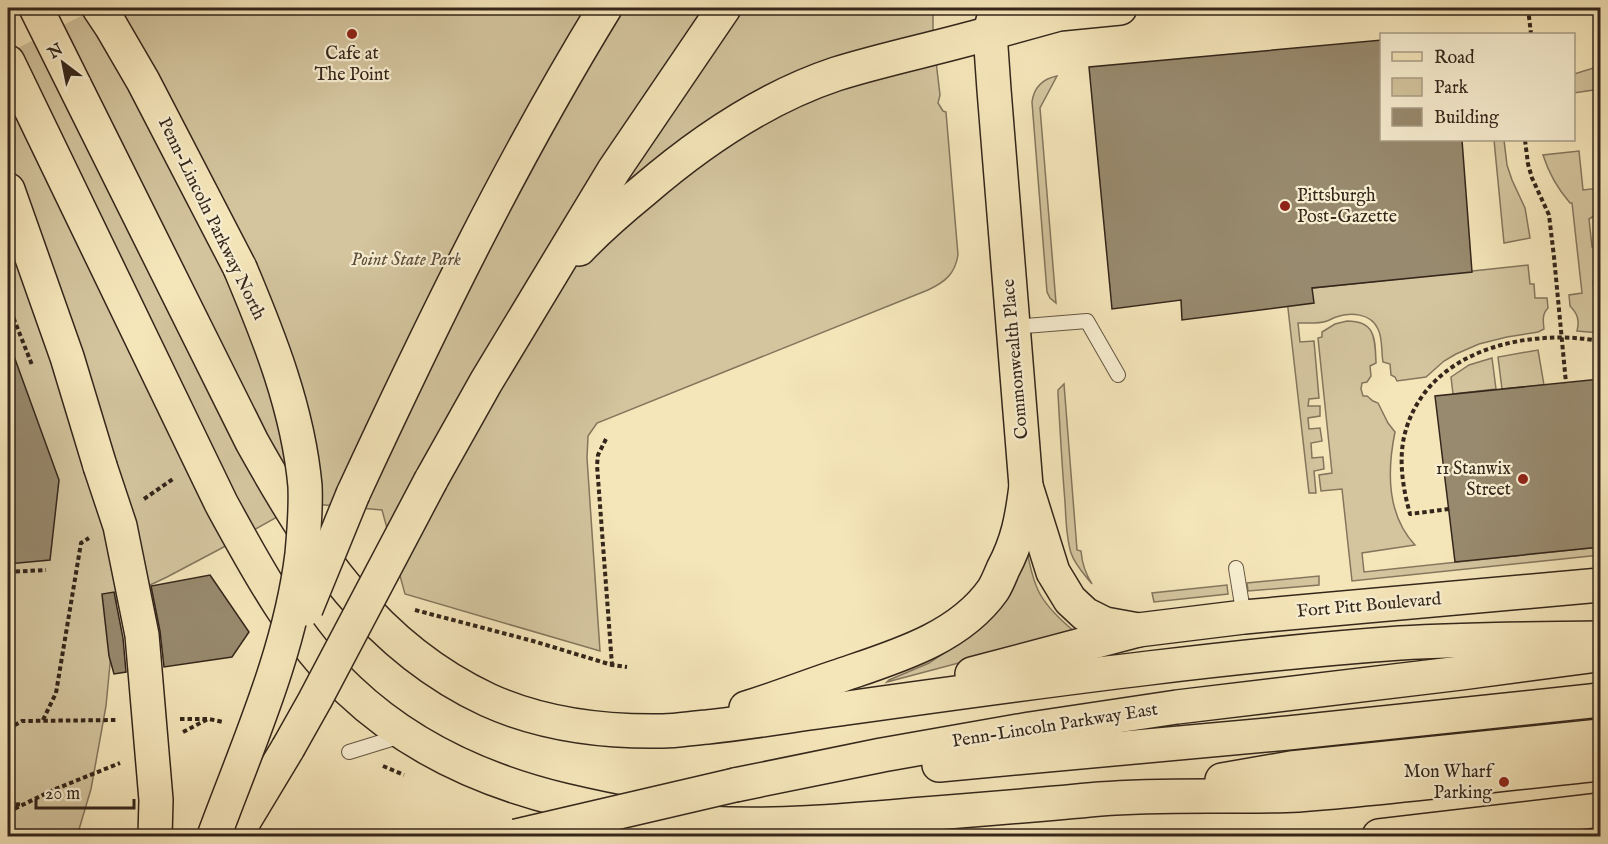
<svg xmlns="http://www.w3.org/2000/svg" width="1608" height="844" font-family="'IM FELL English',serif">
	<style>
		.green { fill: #d4c59f; stroke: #84765d; stroke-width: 1.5 }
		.pier { fill: #f5e6ba }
		.building { fill: #988a6e; stroke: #34261b; stroke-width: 1.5 }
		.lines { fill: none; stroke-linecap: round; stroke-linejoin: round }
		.service-casing { stroke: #645643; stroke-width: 16 }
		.primary-casing { stroke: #34261b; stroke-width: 36 }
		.motorway-casing { stroke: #34261b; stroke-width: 36 }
		.path { stroke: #34261b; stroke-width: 4; stroke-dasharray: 4.5 3; stroke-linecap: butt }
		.service { stroke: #f8efd2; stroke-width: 14 }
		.primary { stroke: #f5e6ba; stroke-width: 33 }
		.motorway { stroke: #f5e6ba; stroke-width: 33 }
		.motorway-bridge-casing { stroke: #34261b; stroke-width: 36; stroke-linecap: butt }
		.motorway-bridge { stroke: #f5e6ba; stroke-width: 33 }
		.poi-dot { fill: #8f2418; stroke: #f8efd2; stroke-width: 2 }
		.labels { text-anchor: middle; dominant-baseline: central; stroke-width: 4.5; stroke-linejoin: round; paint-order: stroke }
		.poi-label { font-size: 18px; fill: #34261b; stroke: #f8efd2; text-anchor: end }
		.street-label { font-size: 18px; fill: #34261b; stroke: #f8efd2 }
		.park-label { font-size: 18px; font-style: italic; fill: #5c4e3c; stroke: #f8efd2 }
	</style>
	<rect width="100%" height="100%" fill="#f5e6ba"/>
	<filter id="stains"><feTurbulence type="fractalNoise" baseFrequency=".00333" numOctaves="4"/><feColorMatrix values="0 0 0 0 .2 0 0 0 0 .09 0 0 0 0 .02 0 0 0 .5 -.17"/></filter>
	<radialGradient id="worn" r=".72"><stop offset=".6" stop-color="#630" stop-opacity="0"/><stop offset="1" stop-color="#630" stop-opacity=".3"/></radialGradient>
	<g class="green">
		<path d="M8 8H933V36L940 95 938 103 943 111 946 112 958 255C955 274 945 282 928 290L597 423 588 436 587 458 600 651 405 594 382 510 302 503 220 549 167 577 116 601 106 706 91 789 77 836H8Z"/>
		<path d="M1600 66V89L1574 93V74Z"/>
		<path d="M1057 76 1040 108 1056 303 1050 298 1047 292 1032 102C1034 87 1042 79 1057 76Z"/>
		<path d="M1494 140H1504L1507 165 1512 180 1525 208 1530 238 1504 243Z"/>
		<path d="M1579 151 1583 190 1600 188V212L1589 219 1592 247H1600V269L1594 277 1593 283 1595 294 1600 301V333L1577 331C1580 320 1577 313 1570 306L1569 295 1582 293 1572 203H1570C1557 188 1549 174 1543 155Z"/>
		<path d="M1528 265 1530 284H1534L1535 298H1547L1548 308C1542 314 1543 321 1544 329L1538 332 1507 337 1479 344 1456 354 1444 361 1426 377 1397 381 1395 377 1391 375 1390 364 1383 362C1381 351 1383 339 1378 329 1371 313 1350 312 1336 317 1333 318 1330 320 1327 321 1319 324 1307 323 1298 323L1300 342 1314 341 1319 398 1309 399 1308 406H1320V416L1308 418 1309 429 1320 428 1322 441 1311 443 1312 458 1323 457 1324 469 1314 471 1316 493H1309L1286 291Z"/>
		<path d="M1347 321C1376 321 1375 339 1376 363L1370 366 1371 376 1367 382 1362 383 1361 389 1363 396H1367L1373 401 1378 403 1388 423 1395 432C1387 471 1386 514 1415 545L1362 553 1364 572 1600 547V555L1352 581 1342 489 1321 491 1319 475 1332 473 1318 338 1322 337V332L1335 324Z"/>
		<path d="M1538 350 1544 385 1502 389 1498 357Z"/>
		<path d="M1492 358 1496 389 1453 394 1451 377 1469 365Z"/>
		<path d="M1064 384 1077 550 1081 551C1082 564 1085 573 1092 584 1084 574 1075 565 1071 553 1066 537 1066 518 1065 502 1062 466 1060 430 1058 394V390Z"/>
		<path d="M1026 544C1033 589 1040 603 1075 632L887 682 889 680 929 663 963 640Z"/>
		<path d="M1319 576V585L1248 591 1247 583Z"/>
		<path d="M1227 585 1228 594 1154 602 1152 593Z"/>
	</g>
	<path class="pier" d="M8 8H94L93 10 8 53Z"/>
	<g class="building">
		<path d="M1382 40V140H1462L1472 272 1312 288 1314 303 1182 320 1181 300 1112 309 1089 67Z"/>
		<path d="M8 348H11L59 480 50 560 8 564Z"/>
		<path d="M1600 379V547L1455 562 1435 396Z"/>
		<path d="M210 575 249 632 232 657 164 667 160 631 151 586Z"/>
		<path d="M114 592 123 638 126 672 114 674 109 656 102 594Z"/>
	</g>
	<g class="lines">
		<g class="service-casing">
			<g id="service">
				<path d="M1013 327 1087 321 1118 375"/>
				<path d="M1236 568 1244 617"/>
				<path d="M349 752 401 736"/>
			</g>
		</g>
		<g class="primary-casing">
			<g id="primary">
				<path d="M996 8 990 33 994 90 1026 486 1053 572 1070 600 1085 614 1105 624 1138 630 1244 617 1600 585"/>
				<path d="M990 33 1059 14 1120 8"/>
			</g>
		</g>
		<g class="motorway-casing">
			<g id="motorway">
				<path d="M36 8 252 442C312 549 372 646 488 700 541 724 605 732 663 731 677 731 692 728 707 727 754 722 800 714 847 708 947 694 1048 680 1149 668 1232 658 1316 649 1400 643 1467 639 1534 639 1600 638"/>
				<path d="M99 8 111 26 143 81 240 268"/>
				<path d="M8 62 221 503C257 569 294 638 349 690 409 747 484 781 563 800 610 811 658 821 706 823 774 827 842 821 911 815 974 810 1037 805 1100 799 1148 795 1196 796 1245 796 1262 796 1280 796 1298 795 1399 787 1500 774 1600 764"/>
				<path d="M8 190 67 357 100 466"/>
				<path d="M579 249C599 228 621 209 643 191 701 141 764 98 836 74 887 58 939 48 990 33"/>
				<path d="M431 480 486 382 614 170 724 8"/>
				<path d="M353 494C430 328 510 163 605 8"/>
				<path d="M972 674 1138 630"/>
				<path d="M746 708C776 699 806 687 836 677 891 658 958 640 993 590 997 584 1000 576 1003 569 1018 541 1022 518 1026 486"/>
				<path d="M939 765 1288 733 1600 700"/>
				<path d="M1222 780 1291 768 1600 736"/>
				<path d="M735 785 882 755 1030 729 1177 707 1461 673 1590 656"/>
				<path d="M235 836 288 748"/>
				<path d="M1379 836 1600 810"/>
			</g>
		</g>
		<g class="path">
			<path d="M1528 8 1531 34"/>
			<path d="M1525 140 1528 164 1532 178 1549 215 1554 257 1566 383"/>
			<path d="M8 304 32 365"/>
			<path d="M606 439 598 455 597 465 612 665"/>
			<path d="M144 499 173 479"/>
			<path d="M1449 509 1410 514C1403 489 1398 459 1405 433 1427 350 1526 328 1600 341"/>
			<path d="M8 572 46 570"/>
			<path d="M415 610 533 641 612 665 627 667"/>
			<path d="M180 719H209L223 722"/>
			<path d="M43 720 56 693 81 543 89 538"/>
			<path d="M8 729 22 721 118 720"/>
			<path d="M183 732 208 719"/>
			<path d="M383 766 404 775"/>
			<path d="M8 805 22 804"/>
			<path d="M8 812 53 790 120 763"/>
			<path d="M1129 833 1278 836"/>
		</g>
		<use href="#service" class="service"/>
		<use href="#primary" class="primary"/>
		<use href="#motorway" class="motorway"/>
		<g class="motorway-bridge-casing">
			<g id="motorway-bridge">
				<path d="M100 466 120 526 142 635 156 800 155 836"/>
				<path d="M306 609 353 494"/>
				<path d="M288 748 315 700 431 480"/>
				<path d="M214 836C248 744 290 652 302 554 304 532 306 508 305 486 298 409 269 337 240 268"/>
				<path d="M516 836 735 785"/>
			</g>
		</g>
		<use href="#motorway-bridge" class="motorway-bridge"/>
	</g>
	<g class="poi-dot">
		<circle cx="352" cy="34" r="6"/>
		<circle cx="1285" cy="206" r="6"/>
		<circle cx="1523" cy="479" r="6"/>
		<circle cx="1504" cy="782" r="6"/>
	</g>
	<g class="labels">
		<g class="poi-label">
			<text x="352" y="54" text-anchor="middle">Cafe at<tspan x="352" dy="21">The Point</tspan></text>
			<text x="1297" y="196" text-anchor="start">Pittsburgh<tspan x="1297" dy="21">Post-Gazette</tspan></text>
			<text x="1511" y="469">11 Stanwix<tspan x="1511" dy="21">Street</tspan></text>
			<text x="1492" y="772">Mon Wharf<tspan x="1492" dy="21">Parking</tspan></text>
		</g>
		<g class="street-label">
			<text transform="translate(211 219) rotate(64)">Penn-Lincoln Parkway North</text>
			<text transform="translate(1016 359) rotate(-95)">Commonwealth Place</text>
			<text transform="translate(1369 606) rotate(-5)">Fort Pitt Boulevard</text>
			<text transform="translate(1055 726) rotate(-9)">Penn-Lincoln Parkway East</text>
		</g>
		<g class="park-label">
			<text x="406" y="260">Point State Park</text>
		</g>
	</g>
	<rect width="1608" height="844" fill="none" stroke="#f5e6ba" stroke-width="30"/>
	<rect x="9" y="9" width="1590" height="826" fill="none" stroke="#34261b" stroke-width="3"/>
	<rect x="15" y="15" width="1578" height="814" fill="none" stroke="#34261b" stroke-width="1.5"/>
	<rect x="1380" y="33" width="195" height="108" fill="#f8efd2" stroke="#aa9f89" stroke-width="1.5"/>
	<rect x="1392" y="52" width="30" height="9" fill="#f5e6ba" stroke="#aa9f89" stroke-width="1.5"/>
	<text x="1434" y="63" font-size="18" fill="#34261b">Road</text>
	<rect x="1392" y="78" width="30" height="18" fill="#d4c59f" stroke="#aa9f89" stroke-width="1.5"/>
	<text x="1434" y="93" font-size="18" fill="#34261b">Park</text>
	<rect x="1392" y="108" width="30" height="18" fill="#988a6e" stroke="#aa9f89" stroke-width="1.5"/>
	<text x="1434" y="123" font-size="18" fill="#34261b">Building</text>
	<g transform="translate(63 63) rotate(328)" stroke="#f8efd2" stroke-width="4.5" paint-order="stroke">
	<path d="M0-4.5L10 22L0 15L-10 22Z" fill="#34261b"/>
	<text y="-9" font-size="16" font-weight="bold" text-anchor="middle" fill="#34261b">N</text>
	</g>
	<path d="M36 799v9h98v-9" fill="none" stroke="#34261b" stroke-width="3"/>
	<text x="45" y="799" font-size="18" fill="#34261b" stroke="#f8efd2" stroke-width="4.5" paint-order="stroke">20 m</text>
	<rect width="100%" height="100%" filter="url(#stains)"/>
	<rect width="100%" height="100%" fill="url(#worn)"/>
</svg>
